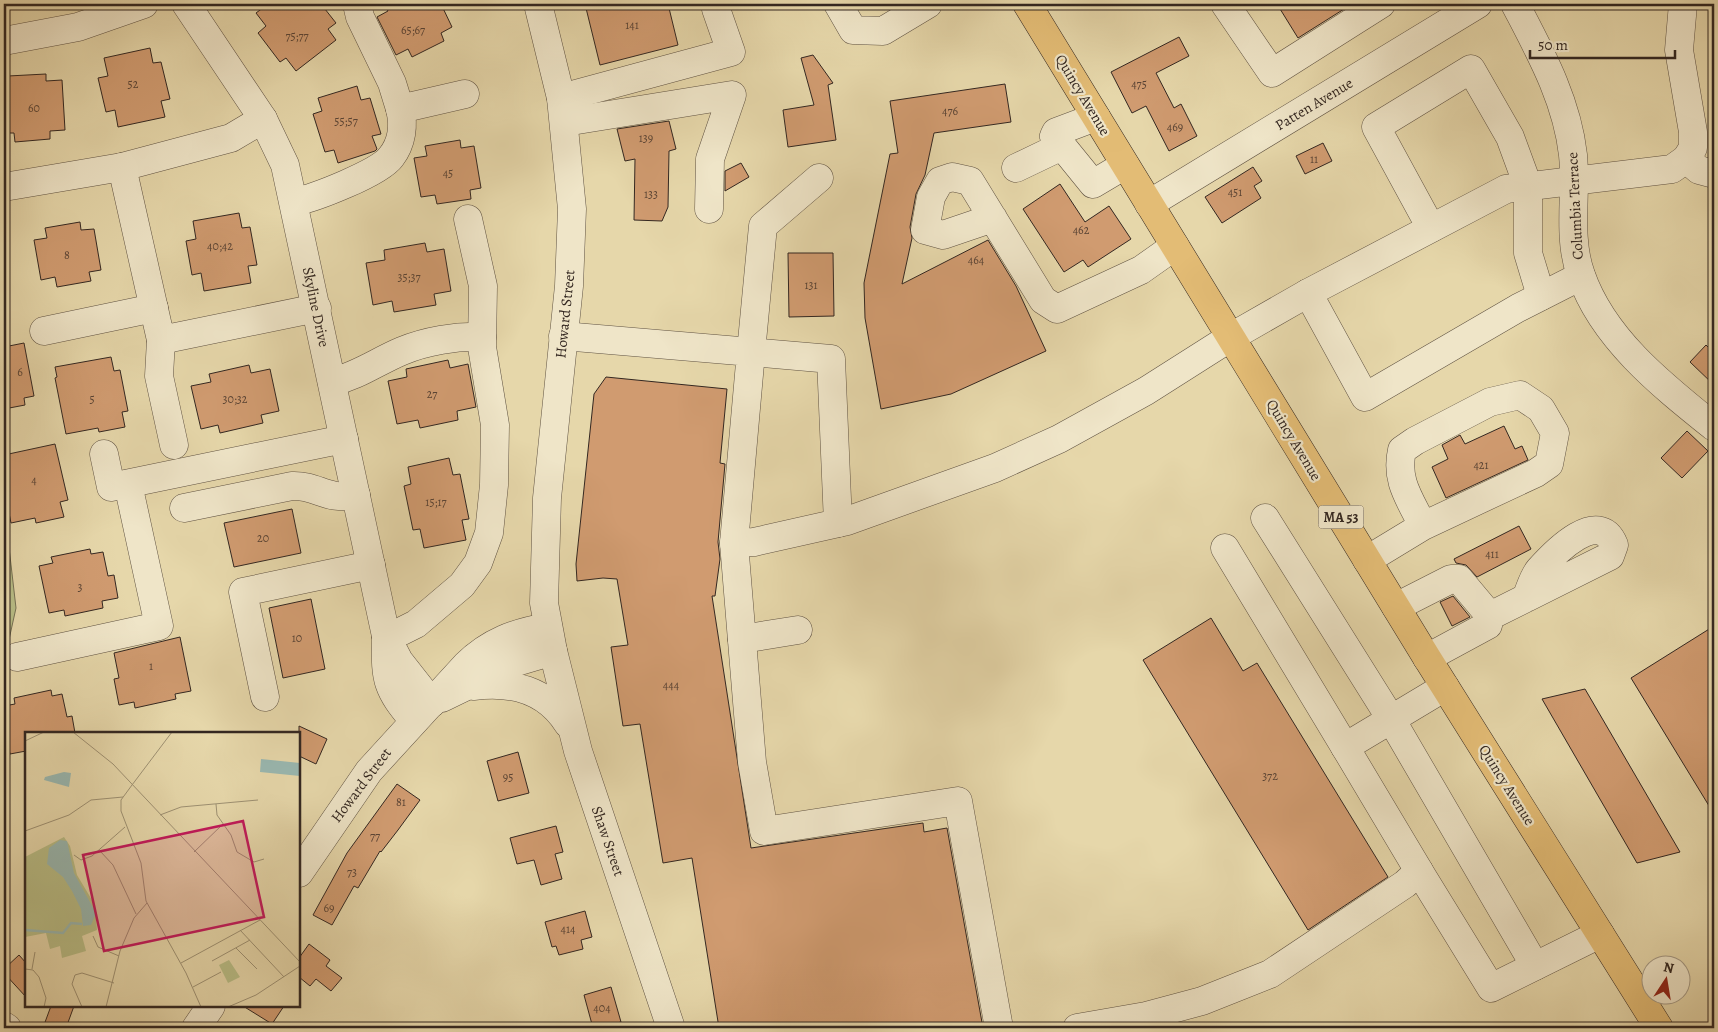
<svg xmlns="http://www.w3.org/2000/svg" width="1718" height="1032" font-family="Alegreya,serif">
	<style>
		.green { fill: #b8bd86; stroke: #767254 }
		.building { fill: #d09b70; stroke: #332721 }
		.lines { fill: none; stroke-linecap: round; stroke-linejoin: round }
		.minor-casing { stroke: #605343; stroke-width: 29 }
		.major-casing { stroke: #332721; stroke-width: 29 }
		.minor { stroke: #efe5c8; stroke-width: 28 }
		.major { stroke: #e3bc75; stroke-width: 28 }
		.labels { text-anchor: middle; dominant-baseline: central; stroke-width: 4.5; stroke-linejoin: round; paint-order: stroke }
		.number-label { font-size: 12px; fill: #5a4435 }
		.shield { fill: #efe5c8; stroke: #6b6053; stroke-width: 1 }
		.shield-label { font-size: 14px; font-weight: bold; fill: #332721 }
		.street-label { font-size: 15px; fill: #332721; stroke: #efe5c8 }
		.inset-river { fill: none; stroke: #99b8b1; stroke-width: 2.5 }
		.inset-road { fill: none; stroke: #9e9173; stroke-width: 1 }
		.view { fill: #c2185b; fill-opacity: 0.15; stroke: #c2185b; stroke-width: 2.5 }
		.inset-edge { fill: none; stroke: #332721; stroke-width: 2.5 }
	</style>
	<rect width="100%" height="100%" fill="#e6d7aa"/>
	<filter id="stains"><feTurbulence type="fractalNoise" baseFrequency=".004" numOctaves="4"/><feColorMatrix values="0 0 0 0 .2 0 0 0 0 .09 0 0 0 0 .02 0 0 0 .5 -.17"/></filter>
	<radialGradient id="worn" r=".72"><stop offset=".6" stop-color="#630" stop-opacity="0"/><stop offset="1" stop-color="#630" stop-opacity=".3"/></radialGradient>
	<path class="green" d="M4 532 8 539 16 608 4 662Z"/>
	<g class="building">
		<path d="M268 4H321L336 23 328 29 336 40 296 71 286 58 280 62 258 33 266 26 256 13Z"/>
		<path d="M384 4H441L452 27 441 33 444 41 412 57 408 49 396 55 377 17 388 11Z"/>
		<path d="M585 4H668L678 45 600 65Z"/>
		<path d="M1277 4H1352L1298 38Z"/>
		<path d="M1179 37 1189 56 1156 73 1174 108 1181 104 1197 136 1169 151 1146 106 1132 113 1111 72Z"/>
		<path d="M150 48 153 63 161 62 170 99 161 101 165 117 118 127 115 110 106 112 98 78 108 76 104 58Z"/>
		<path d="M813 55 833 83 828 85 836 140 788 147 783 110 814 105 801 58Z"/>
		<path d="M46 74V81L62 80 65 130 50 131V139L15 142 14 133H4V86H8V76Z"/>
		<path d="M1005 84 1011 122 934 133 925 175 916 194 910 227 912 238 902 284 988 240 1016 286 1046 351 951 394 881 409 865 318 864 283 890 154 898 153 890 101Z"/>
		<path d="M357 86 361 100 370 98 381 134 372 136 377 149 375 151 338 163 334 150 325 152 313 114 322 111 318 98Z"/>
		<path d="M669 121 676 149 669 151 668 207 662 221 634 220 635 159 625 161 617 129Z"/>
		<path d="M460 140 461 148 474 146 481 188 470 190 471 199 437 204 435 195 421 197 414 158 427 156 425 146Z"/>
		<path d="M1323 143 1332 161 1305 174 1296 156Z"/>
		<path d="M741 163 749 177 725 191V171Z"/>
		<path d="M1253 167 1262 181 1254 186 1261 198 1222 223 1205 197Z"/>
		<path d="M1060 184 1085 222 1109 206 1131 239 1088 267 1083 260 1064 272 1023 209Z"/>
		<path d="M239 213 242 228 250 227 257 265 248 266 251 283 204 291 201 273 192 275 186 241 196 239 193 221Z"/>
		<path d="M80 222 81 230 94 229 101 270 89 272 91 281 57 287 55 277 41 280 34 240 47 238 45 228Z"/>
		<path d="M425 243 427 252 444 249 451 291 434 294 436 305 394 312 392 301 373 305 366 263 385 260 384 250Z"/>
		<path d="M788 253H833L834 316 789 317Z"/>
		<path d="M24 343 34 396 24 398 25 405 4 409V347Z"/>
		<path d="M1706 345 1714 353V385L1690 362Z"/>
		<path d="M111 357 114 371 120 370 128 411 122 412 125 427 99 432 98 428 66 434 55 378 57 377 55 367Z"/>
		<path d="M448 360 450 368 468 364 476 407 457 411 458 420 420 428 418 420 397 424 388 381 407 377 406 369Z"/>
		<path d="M249 365 251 373 270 369 279 411 261 415 263 423 220 433 218 425 201 429 191 386 211 382 209 374Z"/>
		<path d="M606 377 727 389 720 463 725 464 718 542 720 559 715 596H712L751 848 923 823 924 832 947 828 983 1028H719L692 858 663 863 640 724 623 726 611 647 628 645 617 579 603 578 577 581 576 564 594 394Z"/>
		<path d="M1504 426 1515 449 1522 446 1528 460 1446 498 1432 467 1448 459 1442 445 1460 435 1465 444Z"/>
		<path d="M1687 431 1708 451 1682 478 1661 458Z"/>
		<path d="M55 444 68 500 60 502 64 517 36 523 35 518 11 523 9 513 4 514V455Z"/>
		<path d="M449 458 453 475 460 474 469 519 462 520 466 540 424 548 420 529 413 530 404 486 411 484 408 467Z"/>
		<path d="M292 509 301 553 234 567 224 523Z"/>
		<path d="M1519 526 1531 549 1477 577 1466 565 1456 563 1454 559Z"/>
		<path d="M90 549 91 554 103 552 108 576 114 575 118 598 102 601 103 608 65 616 64 610 49 613 39 566 53 563 51 557Z"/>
		<path d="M1453 596 1470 617 1452 626 1440 602Z"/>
		<path d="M311 599 325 669 283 678 269 608Z"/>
		<path d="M1211 618 1243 671 1257 663 1388 877 1308 930 1143 660Z"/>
		<path d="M1714 626V814L1631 678Z"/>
		<path d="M180 637 191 691 175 694 176 699 135 708 134 702 119 705 114 679 119 678 114 653Z"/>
		<path d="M1585 689 1680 852 1637 863 1542 699Z"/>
		<path d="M51 690 52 696 62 694 67 717 72 716 75 733H26V751L10 754 4 724V706L15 704 14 698Z"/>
		<path d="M299 726 327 739 316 764 299 756Z"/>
		<path d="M518 752 529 793 498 801 487 761Z"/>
		<path d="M397 784 420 800 398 830 381 852 380 851 358 888 354 886 332 925 313 915 347 853Z"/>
		<path d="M556 826 563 852 555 854 562 879 541 885 534 860 517 864 510 838Z"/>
		<path d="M585 911 592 937 581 940 583 949 559 955 556 946 552 947 545 922Z"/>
		<path d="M309 944 330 960 326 966 342 978 331 991 316 979 310 986 299 977V958Z"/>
		<path d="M19 955 26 963V997L4 973V969Z"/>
		<path d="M611 987 621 1022 593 1028 584 995Z"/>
		<path d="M51 1006H74L66 1028H54L44 1025Z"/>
		<path d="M243 1006H284L272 1024Z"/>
	</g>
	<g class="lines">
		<g class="minor-casing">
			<g id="minor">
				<path d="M186 4 263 119 285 165 386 636 399 661 432 703"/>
				<path d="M357 4 360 17 392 83 400 109 465 94"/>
				<path d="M538 4 561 98 572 209 569 286 547 498 544 603 553 651 578 751 671 1028"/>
				<path d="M838 4 853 30 883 31 928 4"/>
				<path d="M1225 4 1272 73 1381 4"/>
				<path d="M1515 4C1540 52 1567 100 1573 155 1577 194 1567 237 1581 275 1603 339 1663 386 1714 427"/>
				<path d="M4 41 78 27 144 4"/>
				<path d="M561 98 731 52 716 9"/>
				<path d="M1096 117 1056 132 1054 136 1093 184 1125 165"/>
				<path d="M565 122 732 95 710 159 709 209"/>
				<path d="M1686 159 1699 170 1714 174"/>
				<path d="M122 167 161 340 317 308"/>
				<path d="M1016 168 1062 146"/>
				<path d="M819 178 763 226 751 352 831 359 838 523"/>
				<path d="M4 187 122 167 231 138 263 119"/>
				<path d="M294 202C315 198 379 173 391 157 402 143 404 125 400 109"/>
				<path d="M1149 204 1478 4"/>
				<path d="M993 218 943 235 925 230 931 197 940 181 952 177 970 181 1043 300 1057 309 1141 270 1175 246"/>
				<path d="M1431 228 1376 127 1471 69 1510 137 1528 186V253L1541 296"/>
				<path d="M1308 293 1365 397 1518 308 1581 276"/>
				<path d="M44 331 154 308"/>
				<path d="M563 336 751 352 734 543 754 542 847 521 995 468 1059 439 1146 391 1231 337 1308 293 1506 189 1672 169 1686 159 1693 148V132L1679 50 1683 4"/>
				<path d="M161 340 159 376 174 445"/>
				<path d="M332 382C358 376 378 361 402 351 426 341 456 336 482 337"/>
				<path d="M104 454 111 487 344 439"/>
				<path d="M184 508 292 486C318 485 326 501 356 495"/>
				<path d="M1265 518 1391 719 1535 966"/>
				<path d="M734 543 752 762 764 831 958 801 999 1028"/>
				<path d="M1225 548 1345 747"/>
				<path d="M1367 560 1423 526 1536 473 1549 464 1555 433 1541 409 1520 395 1490 402 1415 441 1402 450C1395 481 1410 499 1423 526"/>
				<path d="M1396 607 1451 579H1459L1490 616"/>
				<path d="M386 636 402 631 416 624 462 585 478 563 489 533 494 485 495 425 482 347 483 286 468 219"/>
				<path d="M742 639 798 630"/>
				<path d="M386 640C385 681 387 689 414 721"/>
				<path d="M17 657 159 626 128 484"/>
				<path d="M1427 658 1488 625 1490 616 1610 556 1614 545C1599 507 1555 552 1539 570 1533 577 1530 589 1526 598"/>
				<path d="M473 686C511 681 547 690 568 724"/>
				<path d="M265 697 243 592 371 565"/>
				<path d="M442 698 516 662 553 651"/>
				<path d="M1419 871 1345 747 1445 687"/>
				<path d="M299 873 369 771 466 665C489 642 516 632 548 627"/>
				<path d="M4 1026 7 1028"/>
				<path d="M196 1028 211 1006"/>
				<path d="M1077 1028 1146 1016 1202 1001 1270 974 1405 884 1419 871 1491 988 1600 934"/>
			</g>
		</g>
		<g class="major-casing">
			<path id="major" d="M1027 4 1427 658 1659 1028"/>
		</g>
		<use href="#minor" class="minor"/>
		<use href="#major" class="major"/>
	</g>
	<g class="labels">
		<g class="number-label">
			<text x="632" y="25">141</text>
			<text x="413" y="30">65;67</text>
			<text x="297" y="36">75;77</text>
			<text x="133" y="84">52</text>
			<text x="1139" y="84">475</text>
			<text x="34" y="108">60</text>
			<text x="950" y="111">476</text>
			<text x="346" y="121">55;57</text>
			<text x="1175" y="127">469</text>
			<text x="646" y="138">139</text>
			<text x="1314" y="159">11</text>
			<text x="448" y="173">45</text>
			<text x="1235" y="192">451</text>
			<text x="651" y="194">133</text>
			<text x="1081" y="230">462</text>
			<text x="220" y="246">40;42</text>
			<text x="67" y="255">8</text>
			<text x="976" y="260">464</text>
			<text x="409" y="277">35;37</text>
			<text x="811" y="285">131</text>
			<text x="20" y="372">6</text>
			<text x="432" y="394">27</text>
			<text x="92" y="399">5</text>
			<text x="235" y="399">30;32</text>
			<text x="1481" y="465">421</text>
			<text x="34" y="480">4</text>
			<text x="436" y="502">15;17</text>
			<text x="263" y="538">20</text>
			<text x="1492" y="554">411</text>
			<text x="80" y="587">3</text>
			<text x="297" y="638">10</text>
			<text x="151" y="666">1</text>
			<text x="671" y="685">444</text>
			<text x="1270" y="776">372</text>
			<text x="508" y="777">95</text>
			<text x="401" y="802">81</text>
			<text x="375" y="836">77</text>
			<text x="352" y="872">73</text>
			<text x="329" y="908">69</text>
			<text x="568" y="929">414</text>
			<text x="602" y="1008">404</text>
		</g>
		<rect class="shield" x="1318.5" y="505.5" width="45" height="23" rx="4"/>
		<g class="shield-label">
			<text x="1341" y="517">MA 53</text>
		</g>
		<g class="street-label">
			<text transform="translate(1083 95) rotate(59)">Quincy Avenue</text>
			<text transform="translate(1314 104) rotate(-31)">Patten Avenue</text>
			<text transform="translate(1575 206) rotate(-93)">Columbia Terrace</text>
			<text transform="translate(316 307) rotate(78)">Skyline Drive</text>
			<text transform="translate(565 314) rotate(-84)">Howard Street</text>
			<text transform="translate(1294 440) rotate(59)">Quincy Avenue</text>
			<text transform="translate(361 785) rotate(-53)">Howard Street</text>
			<text transform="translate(1507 785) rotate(58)">Quincy Avenue</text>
			<text transform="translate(608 841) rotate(71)">Shaw Street</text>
		</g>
	</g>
	<g transform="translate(25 732)">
		<rect width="275" height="275" fill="#e6d7aa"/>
		<path d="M39 105 45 114 52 143 70 173 72 198 57 204 61 219 37 226 35 214 25 217 21 201 0 205V125ZM204 228 215 245 203 251 194 233Z" fill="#b8bd86"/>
		<path d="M236 27 275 31V44L235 40ZM39 40 46 41 44 55 19 48 20 45ZM35 108 42 109 49 141 71 181 66 193 58 194 56 177 47 159 38 145 22 132 24 116Z" fill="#99b8b1"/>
		<path class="inset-river" d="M0 198 38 201 46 191 57 192"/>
		<path class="inset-road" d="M48 0 88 32 275 230M0 9 19 0M107 53 96 68V79L116 131 121 169 161 241 176 275M107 53 147 0M191 72 192 83 206 103 212 120 229 130 239 127M135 83 156 75 233 68M0 99 44 83 66 68 98 65M75 119 88 133 111 182M169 120 198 92M49 123 56 128 67 124 100 95M215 198 259 245M68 204 73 215 94 224M211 216 232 237M187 229 225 208M156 231 235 188M0 237 8 238 14 245 21 266 19 275M7 237 10 220M168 255 196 240M57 275 47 252 50 243 57 241 89 251M81 275 95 219 109 186 122 171M203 275 231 263 275 234"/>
		<path class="view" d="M218 89 239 185 79 219 58 123Z"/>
		<rect width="275" height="275" class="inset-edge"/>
	</g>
	<rect width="1718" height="1032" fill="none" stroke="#e6d7aa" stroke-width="20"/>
	<rect x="5" y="5" width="1708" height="1022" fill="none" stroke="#332721" stroke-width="2.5"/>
	<rect x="10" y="10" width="1698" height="1012" fill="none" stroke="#332721"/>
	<g transform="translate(1666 980) rotate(12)"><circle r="24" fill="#efe5c8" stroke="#a49985"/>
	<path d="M0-4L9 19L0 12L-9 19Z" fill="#8f2418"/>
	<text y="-8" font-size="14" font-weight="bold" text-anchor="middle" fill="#332721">N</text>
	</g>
	<path d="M1530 50v8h145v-8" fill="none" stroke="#332721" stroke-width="2.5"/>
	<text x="1538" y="50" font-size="15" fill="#332721" stroke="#efe5c8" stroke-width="4" paint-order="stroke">50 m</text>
	<rect width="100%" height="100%" filter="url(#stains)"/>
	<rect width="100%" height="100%" fill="url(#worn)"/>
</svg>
